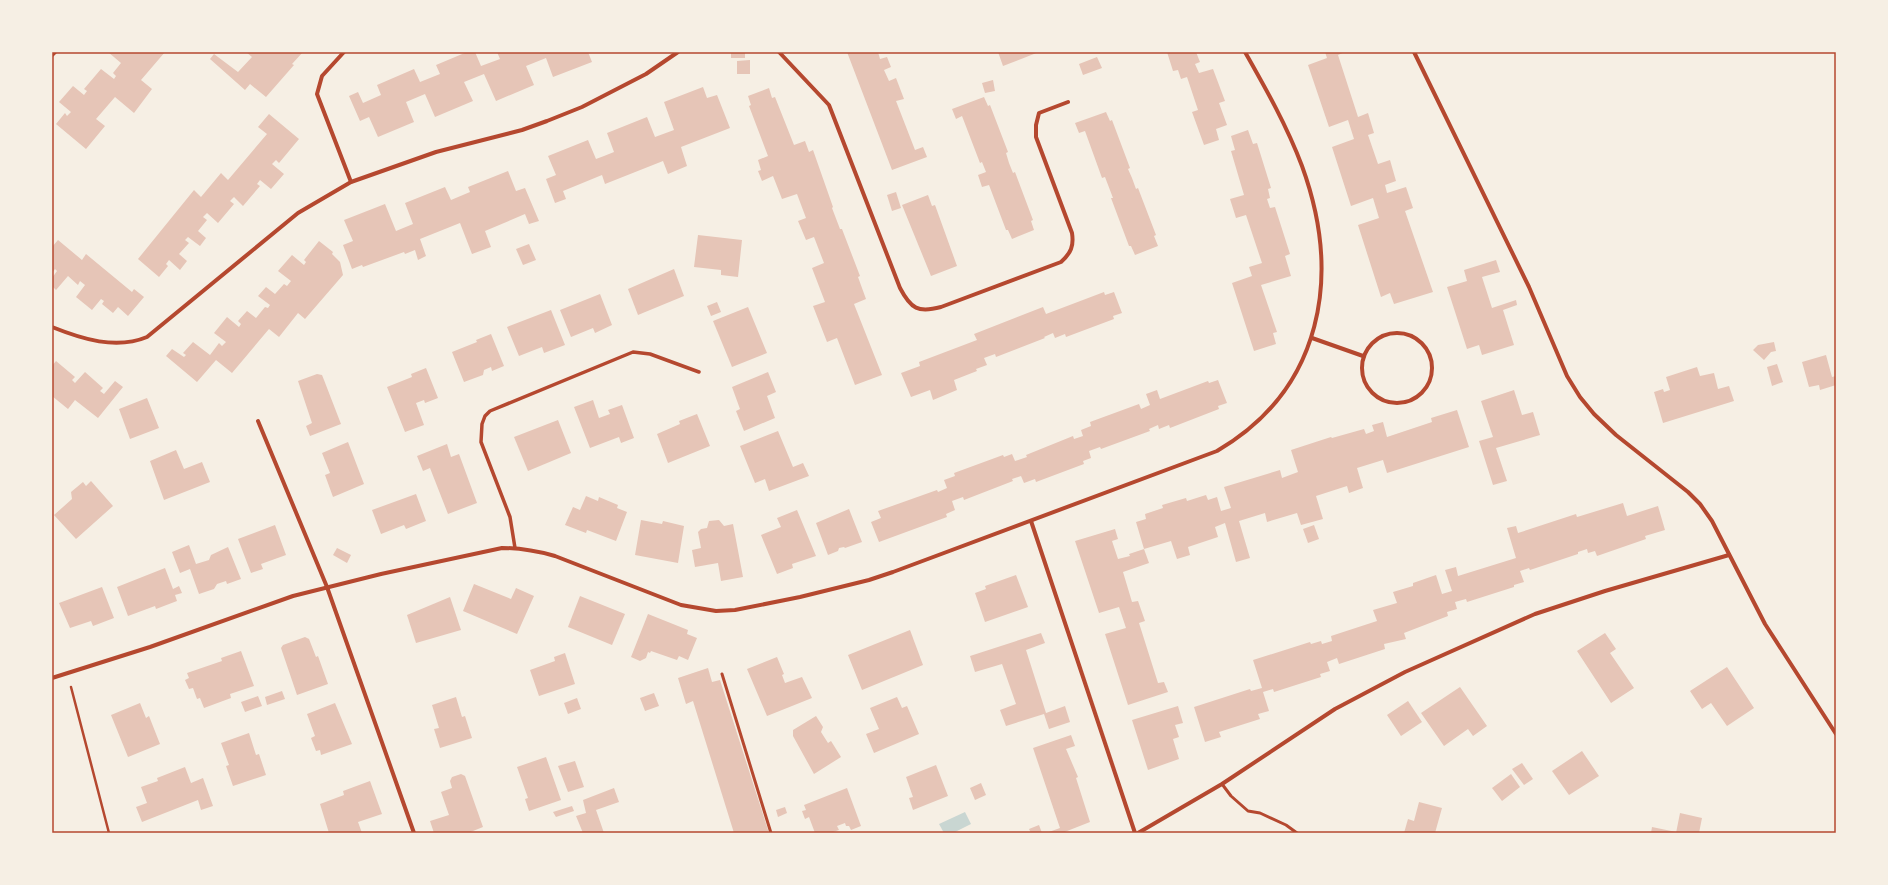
<svg xmlns="http://www.w3.org/2000/svg" width="1888" height="885" font-family="Quicksand,sans-serif">
	<style>
		.water { fill: #c9d6d2 }
		.building { fill: #e6c5b7 }
		.lines { fill: none; stroke-linecap: round; stroke-linejoin: round }
		.path { stroke: #b5482f; stroke-width: 2.5 }
		.service { stroke: #b5482f; stroke-width: 3 }
		.pedestrian { stroke: #b5482f; stroke-width: 3.5 }
		.minor { stroke: #b5482f; stroke-width: 4 }
		.neatline { fill: none; stroke: #b5482f; stroke-width: 1.5 }
	</style>
	<rect width="100%" height="100%" fill="#f6efe4"/>
	<path class="water" d="M965 812 971 824 953 833H944L939 824Z"/>
	<g class="building">
		<path d="M108 52H165L141 80 152 89 134 113 115 97 96 119 105 126 86 149 56 124 65 113 67 116 71 112 59 102 73 86 84 95 87 91 84 89 101 69 114 79 116 76 113 73 121 63Z"/>
		<path d="M246 52H303L292 64 294 65 266 97 250 84 245 90 210 59 214 54 238 72 252 57Z"/>
		<path d="M467 52H475L481 66 500 59 497 52H588L592 62 553 77 546 58 526 66 534 85 496 101 484 74 464 82 473 101 435 117 425 94 406 102 414 122 378 137 369 117 360 121 349 96 358 92 363 103 381 95 377 85 414 69 420 82 440 74 436 65Z"/>
		<rect x="731" y="52" width="14" height="6"/>
		<path d="M847 52H878L880 59 887 57 891 67 884 70 889 81 896 78 904 99 896 101 915 150 923 147 927 157 892 170Z"/>
		<path d="M998 52H1039L1003 66Z"/>
		<path d="M1167 52H1196L1200 62 1195 64 1199 73 1213 69 1225 101 1219 103 1227 125 1216 129 1219 140 1204 145 1192 112 1198 110 1187 77 1181 79 1178 70 1173 71Z"/>
		<path d="M1325 52H1345L1338 55 1358 117 1368 113 1374 133 1368 135 1378 164 1390 160 1396 181 1385 185 1387 193 1406 187 1413 208 1405 211 1433 292 1394 304 1390 293 1381 297 1358 225 1379 218 1373 198 1351 206 1332 147 1354 139 1348 120 1329 127 1308 65 1327 58Z"/>
		<path d="M1097 57 1102 68 1083 75 1079 64Z"/>
		<path d="M750 60V74H737V61Z"/>
		<path d="M993 80 995 91 985 93 982 83Z"/>
		<path d="M703 87 707 98 717 95 730 128 681 147 687 166 668 174 663 161 605 184 602 175 563 191 566 199 555 203 546 179 556 175 548 156 588 140 596 159 604 156 614 152 607 133 647 117 655 137 674 130 664 102Z"/>
		<path d="M769 88 772 98 775 97 794 145 805 141 809 152 813 150 833 207 832 208 840 229H842L860 276 858 277 866 299 854 304 882 375 855 385 837 338 827 342 813 306 825 302 812 268 824 263 814 237 806 240 798 221 806 218 797 194 782 199 773 176 762 181 758 171 761 170 758 160 768 156 749 106 751 105 748 96Z"/>
		<path d="M984 97 988 106 990 105 1008 152 1006 153 1009 163 1013 173 1015 172 1033 220 1031 221 1034 230 1012 239 1008 230H1006L989 185 982 187 978 175 986 172 982 162 980 163 962 116 956 119 952 109Z"/>
		<path d="M1106 112 1110 121 1112 120 1130 168 1128 169 1132 178 1136 189 1138 188 1156 235 1154 236 1158 246 1135 255 1131 246H1129L1111 198H1113L1105 177 1102 178 1085 131 1079 133 1075 123Z"/>
		<path d="M269 114 299 139 279 163 276 160 272 164 284 174 271 189 260 180 257 184 260 186 243 206 234 197 230 201 234 204 218 223 207 213 203 217 207 220 198 231 206 238 200 246 188 237 185 240 189 243 179 254 187 261 180 270 169 260 166 264 168 266 159 277 138 259 194 190 201 197 221 173 228 180 267 134 258 127Z"/>
		<path d="M1248 130 1253 144 1257 143 1271 188 1268 189 1270 198 1267 199 1270 208 1275 207 1290 254 1285 256 1291 276 1261 285 1277 332 1273 333 1276 344 1254 351 1232 283 1252 276 1249 267 1262 263 1246 215 1236 218 1230 199 1244 195 1231 151 1235 150 1231 136Z"/>
		<path d="M508 171 516 191 525 188 539 221 529 224 525 214 485 231 491 247 472 254 460 223 420 239 426 256 418 260 415 250 405 254 404 252 363 267 362 265 352 269 343 245 353 241 344 220 385 204 396 231 413 224 405 203 445 187 451 200 470 192 468 187Z"/>
		<path d="M896 192 901 208 892 211 887 195Z"/>
		<path d="M928 195 932 206 935 205 957 266 931 276 902 205Z"/>
		<path d="M698 235 742 240 738 277 721 275V270L694 267Z"/>
		<path d="M58 240 82 260 86 254 132 292 134 289 144 297 128 316 118 307 113 313 102 304 104 301 101 299 92 310 76 297 85 285 80 281 78 285 68 276 56 290 52 286V278L57 271 55 269 52 273V247Z"/>
		<path d="M319 241 333 252 332 254 340 262 343 275 305 319 298 313 279 337 269 329 232 373 216 360 197 382 166 356 172 349 184 357 186 355 183 353 193 342 210 355 219 343 222 346 226 342 214 333 227 317 239 327 241 324 238 321 247 311 256 318 265 307 268 308 270 305 258 296 266 287 275 294 284 284 287 286 291 281 278 271 292 255 304 265 306 262 304 260Z"/>
		<path d="M529 244 536 260 523 265 516 249Z"/>
		<path d="M1496 260 1500 272 1482 277 1492 308 1516 300 1517 305 1503 310 1514 345 1482 355 1479 345 1467 349 1447 287 1467 281 1464 270Z"/>
		<path d="M674 269 684 296 638 315 628 289Z"/>
		<path d="M1104 292 1105 295 1114 292 1122 313 1113 316 1114 319 1066 337 1065 334 1055 338 1053 333 1044 337 1045 338 996 357 995 354 984 358 987 365 976 369 977 371 954 380 957 390 933 400 930 390 911 397 901 373 920 366 919 362 977 340 974 334 1043 307 1046 314Z"/>
		<path d="M600 294 612 325 595 333 593 328 571 337 560 310Z"/>
		<path d="M717 302 721 312 711 316 707 306Z"/>
		<path d="M748 307 767 353 732 367 713 321Z"/>
		<path d="M551 310 565 345 544 353 542 347 519 356 507 327Z"/>
		<path d="M491 334 504 366 492 371 491 367 484 370 483 375 464 382 452 352 477 342 476 340Z"/>
		<path d="M1774 342 1776 351 1771 352 1764 360 1753 350 1758 345Z"/>
		<path d="M1826 355 1832 377 1836 376V385L1820 390 1819 385 1809 387 1802 362Z"/>
		<path d="M56 361 75 377 72 380 75 383 85 372 103 388 100 391 104 394 115 381 123 387 98 418 75 400 68 409 52 396V366Z"/>
		<path d="M1777 364 1783 382 1772 386 1767 367Z"/>
		<path d="M1697 367 1700 376 1714 373 1718 389 1729 386 1734 401 1663 423 1654 392 1663 389 1664 392 1670 390 1666 377Z"/>
		<path d="M426 368 438 398 425 403 424 400 416 403 424 425 405 432 387 387 412 377 411 374Z"/>
		<path d="M768 372 776 392 767 396 775 418 744 431 736 411 740 409 732 387Z"/>
		<path d="M317 374 322 375 324 380 341 424 310 436 306 426 312 423 298 381Z"/>
		<path d="M1218 380 1227 403 1218 406 1219 409 1170 428 1169 425 1159 429 1158 425 1149 429 1150 431 1101 449 1100 447 1089 451 1091 458 1083 461 1084 464 1036 482 1035 479 1024 483 1021 476 1012 479 1013 481 964 500 963 497 952 501 955 510 946 514 947 517 879 542 871 522 881 518 878 511 937 490 938 492 947 488 944 480 955 476 954 473 1003 455 1004 457 1012 454 1015 461 1027 457 1026 455 1073 436 1074 439 1083 436 1081 430 1091 426 1090 422 1139 404 1141 409 1150 405 1146 394 1157 390 1160 399 1208 381 1209 383Z"/>
		<path d="M1514 390 1522 415 1533 412 1540 435 1496 448 1507 481 1493 485 1479 441 1493 437 1481 401Z"/>
		<path d="M147 398 159 428 130 439 119 409Z"/>
		<path d="M593 400 599 418 610 414 608 410 622 405 634 438 621 443 619 437 590 448 574 407Z"/>
		<path d="M1457 410 1469 447 1387 473 1383 460 1357 468 1363 488 1349 493 1347 486 1316 496 1323 519 1301 525 1297 513 1267 522 1265 513 1239 521 1250 558 1236 562 1225 523 1215 527 1218 537 1188 547 1190 555 1177 559 1171 541 1144 549 1149 563 1123 572 1132 602 1138 601 1145 621 1139 623 1158 683 1164 682 1168 692 1128 705 1105 634 1126 628 1119 607 1099 613 1075 541 1115 529 1118 539 1112 541 1118 559 1130 556 1129 554 1144 549 1136 522 1146 519 1145 514 1163 508 1162 505 1186 498 1187 501 1206 495 1208 500 1217 497 1221 511 1231 508 1224 487 1280 470 1282 478 1298 472 1291 450 1331 437 1332 438 1364 429 1366 434 1374 431 1372 425 1383 422 1387 437 1432 422 1431 418Z"/>
		<path d="M697 414 710 446 668 463 657 434 680 424 679 421Z"/>
		<path d="M558 420 571 453 528 471 514 437Z"/>
		<path d="M778 431 793 467 803 463 809 476 769 491 765 479 755 483 740 446Z"/>
		<path d="M348 442 364 484 333 497 325 475 330 473 322 453Z"/>
		<path d="M447 444 451 457 459 454 477 503 448 514 430 468 423 471 417 456Z"/>
		<path d="M176 450 184 469 202 462 210 482 164 500 150 461Z"/>
		<path d="M91 481 113 506 76 539 54 515 72 499 71 492 83 482 86 486Z"/>
		<path d="M416 494 426 521 406 529 404 525 381 534 372 510Z"/>
		<path d="M586 496 598 501 599 497 618 505 617 508 627 512 616 541 587 530 586 533 565 525 573 507 580 510Z"/>
		<path d="M1623 503 1627 516 1658 506 1665 530 1645 536 1646 539 1597 556 1595 551 1588 553 1587 549 1578 552V554L1530 570 1529 568 1520 571 1524 582 1514 585V587L1467 602 1466 599 1455 602 1457 609 1447 612 1448 616 1404 633 1406 639 1384 644 1385 649 1339 664 1337 658 1327 662 1330 671 1320 674 1321 677 1274 692 1273 689 1263 692 1269 711 1258 714 1260 719 1219 732 1221 737 1205 742 1194 707 1250 689 1251 691 1262 688 1253 660 1310 642 1311 644 1321 641 1322 644 1332 641 1331 636 1377 621 1373 610 1397 603 1393 592 1413 586V583L1436 575 1442 594 1452 591 1445 570 1456 567 1458 576 1516 558 1507 528 1516 526 1518 533 1576 514 1577 517Z"/>
		<path d="M849 509 862 542 845 548 844 547 839 548 838 551 828 555 816 523Z"/>
		<path d="M797 510 816 556 792 564 793 568 777 574 761 535 781 527 777 518Z"/>
		<path d="M641 520 662 524 663 521 684 526 678 563 635 555Z"/>
		<path d="M719 520 724 526 733 524 743 577 721 581 718 563 695 567 692 550 701 548 698 532 701 529 707 528 709 521Z"/>
		<path d="M275 525 286 555 261 564 263 569 251 573 238 539Z"/>
		<path d="M1314 525 1319 539 1308 543 1303 529Z"/>
		<path d="M189 545 196 564 209 560 211 555 228 547 241 579 227 584 226 581 217 584 214 589 199 594 190 569 180 573 172 552Z"/>
		<path d="M337 548 351 555 347 563 333 555Z"/>
		<path d="M165 568 173 589 179 586 182 593 175 595 177 601 156 609 155 606 128 616 117 587Z"/>
		<path d="M1016 575 1028 607 985 622 975 593 986 589 985 586Z"/>
		<path d="M474 584 511 599 516 588 534 596 517 634 463 611Z"/>
		<path d="M102 587 114 618 93 626 91 621 70 628 59 603Z"/>
		<path d="M580 596 625 614 612 645 568 627Z"/>
		<path d="M450 597 461 630 416 643 407 615Z"/>
		<path d="M648 614 688 630 687 634 697 638 688 660 679 656 677 660 651 651 650 653 648 652 646 658 640 661 631 657Z"/>
		<path d="M910 630 923 665 862 690 848 655Z"/>
		<path d="M1041 633 1045 643 1026 650 1046 713 1065 706 1070 722 1049 729 1044 714 1006 726 1000 710 1016 704 1002 664 975 672 970 656Z"/>
		<path d="M1605 633 1616 649 1610 653 1634 688 1611 703 1577 651Z"/>
		<path d="M305 637 309 639 316 657 318 656 328 684 297 695 281 648 283 645Z"/>
		<path d="M241 651 254 686 230 694 231 698 204 708 200 698 197 699 193 688 189 689 185 680 189 678 187 673 222 661 221 658Z"/>
		<path d="M565 653 575 684 539 696 530 670 555 661 554 657Z"/>
		<path d="M777 657 784 674 782 675 785 683 802 677 812 698 767 716 747 669Z"/>
		<path d="M1727 667 1754 708 1727 726 1711 703 1702 709 1690 691Z"/>
		<path d="M708 668 712 682 720 680 769 833H734L693 701 686 704 678 678Z"/>
		<path d="M1460 687 1487 726 1473 736 1468 729 1444 746 1421 713Z"/>
		<path d="M282 691 285 699 267 705 265 697Z"/>
		<path d="M654 693 659 706 645 711 640 698Z"/>
		<path d="M258 696 262 706 245 712 241 702Z"/>
		<path d="M456 697 462 717 465 716 472 738 440 748 434 729 439 728 432 705Z"/>
		<path d="M897 697 902 708 907 706 919 734 874 753 866 734 879 729 870 708Z"/>
		<path d="M577 698 581 709 568 714 564 703Z"/>
		<path d="M1408 701 1422 722 1401 736 1387 715Z"/>
		<path d="M140 703 146 718 149 716 160 744 128 757 111 715Z"/>
		<path d="M335 703 352 744 321 755 320 750 316 751 311 738 315 736 307 714Z"/>
		<path d="M1178 706 1183 723 1175 725 1179 737 1173 739 1179 759 1148 770 1132 720Z"/>
		<path d="M816 716 823 727 821 732 828 743 831 741 841 757 814 774 793 736V730Z"/>
		<path d="M249 733 256 755 259 754 266 775 233 786 226 766 229 765 221 743Z"/>
		<path d="M1071 735 1075 746 1066 749 1078 777 1076 778 1090 822 1062 833H1046L1060 828 1033 748Z"/>
		<path d="M1582 751 1599 776 1569 795 1552 771Z"/>
		<path d="M546 757 561 800 529 811 525 799 528 798 517 767Z"/>
		<path d="M575 761 584 787 568 792 558 766Z"/>
		<path d="M1522 763 1533 779 1524 785 1512 769Z"/>
		<path d="M936 765 948 796 913 810 909 798 913 797 906 777Z"/>
		<path d="M185 767 191 783 203 778 213 806 201 810 198 800 142 822 136 807 147 803 141 787 158 781 157 778Z"/>
		<path d="M461 774 465 776 483 827 468 833H434L430 821 449 815 441 792 452 788 450 781 452 777Z"/>
		<path d="M1511 774 1520 787 1502 801 1492 788Z"/>
		<path d="M370 781 382 814 358 822 362 833H329L320 804 344 795 343 791Z"/>
		<path d="M981 783 986 795 975 800 970 788Z"/>
		<path d="M614 788 619 802 596 810 604 833H583L576 816 586 813 583 800Z"/>
		<path d="M847 788 861 826 851 830 849 826H846L845 823 837 826 839 830 830 833H815L809 817 805 819 802 811 806 810 804 805Z"/>
		<path d="M1419 802 1442 808 1435 833H1404L1408 819 1414 821Z"/>
		<path d="M572 806 574 811 556 817 553 812Z"/>
		<path d="M785 807 787 813 778 817 776 810Z"/>
		<path d="M1680 813 1702 818 1699 833H1676Z"/>
		<path d="M1039 825 1042 833H1031L1029 829Z"/>
		<path d="M1652 827 1676 832V833H1651Z"/>
	</g>
	<g class="lines">
		<path class="path" d="M71 687 109 833"/>
		<g class="service">
			<path d="M722 674 771 833"/>
			<path d="M1222 784 1231 796 1248 811 1260 813 1286 825 1297 833"/>
		</g>
		<path class="pedestrian" d="M515 548 510 517 481 442 482 424 485 416 490 411 633 352 650 354 699 372"/>
		<g class="minor">
			<path d="M344 52 322 76 317 94 351 182"/>
			<path d="M779 52 829 105 900 288C911 309 918 313 941 307L1061 262C1071 253 1074 246 1072 233L1036 137V125L1039 113 1068 102"/>
			<path d="M1414 52 1529 287 1567 376 1580 397 1594 414 1616 435 1688 492 1700 504 1712 521 1765 624 1836 734"/>
			<path d="M52 55 55 52"/>
			<path d="M52 327C82 339 116 350 147 337L298 213 351 182 436 152 522 130 547 121 582 107 646 74 678 52"/>
			<circle cx="1397" cy="368" r="35"/>
			<path d="M1312 338 1363 356"/>
			<path d="M258 421 327 587 414 833"/>
			<path d="M1031 521 1135 833"/>
			<path d="M52 678 150 647 293 596 381 574 502 548C520 548 537 551 555 556L681 605 716 611 735 610 800 597 869 580 893 572 1217 451C1323 389 1342 276 1302 166 1287 126 1266 89 1245 52"/>
			<path d="M1138 833 1222 784 1335 709 1405 672 1535 614 1605 591 1729 555"/>
		</g>
	</g>
	<rect width="1888" height="885" fill="none" stroke="#f6efe4" stroke-width="106"/>
	<rect x="53" y="53" width="1782" height="779" class="neatline"/>
</svg>
